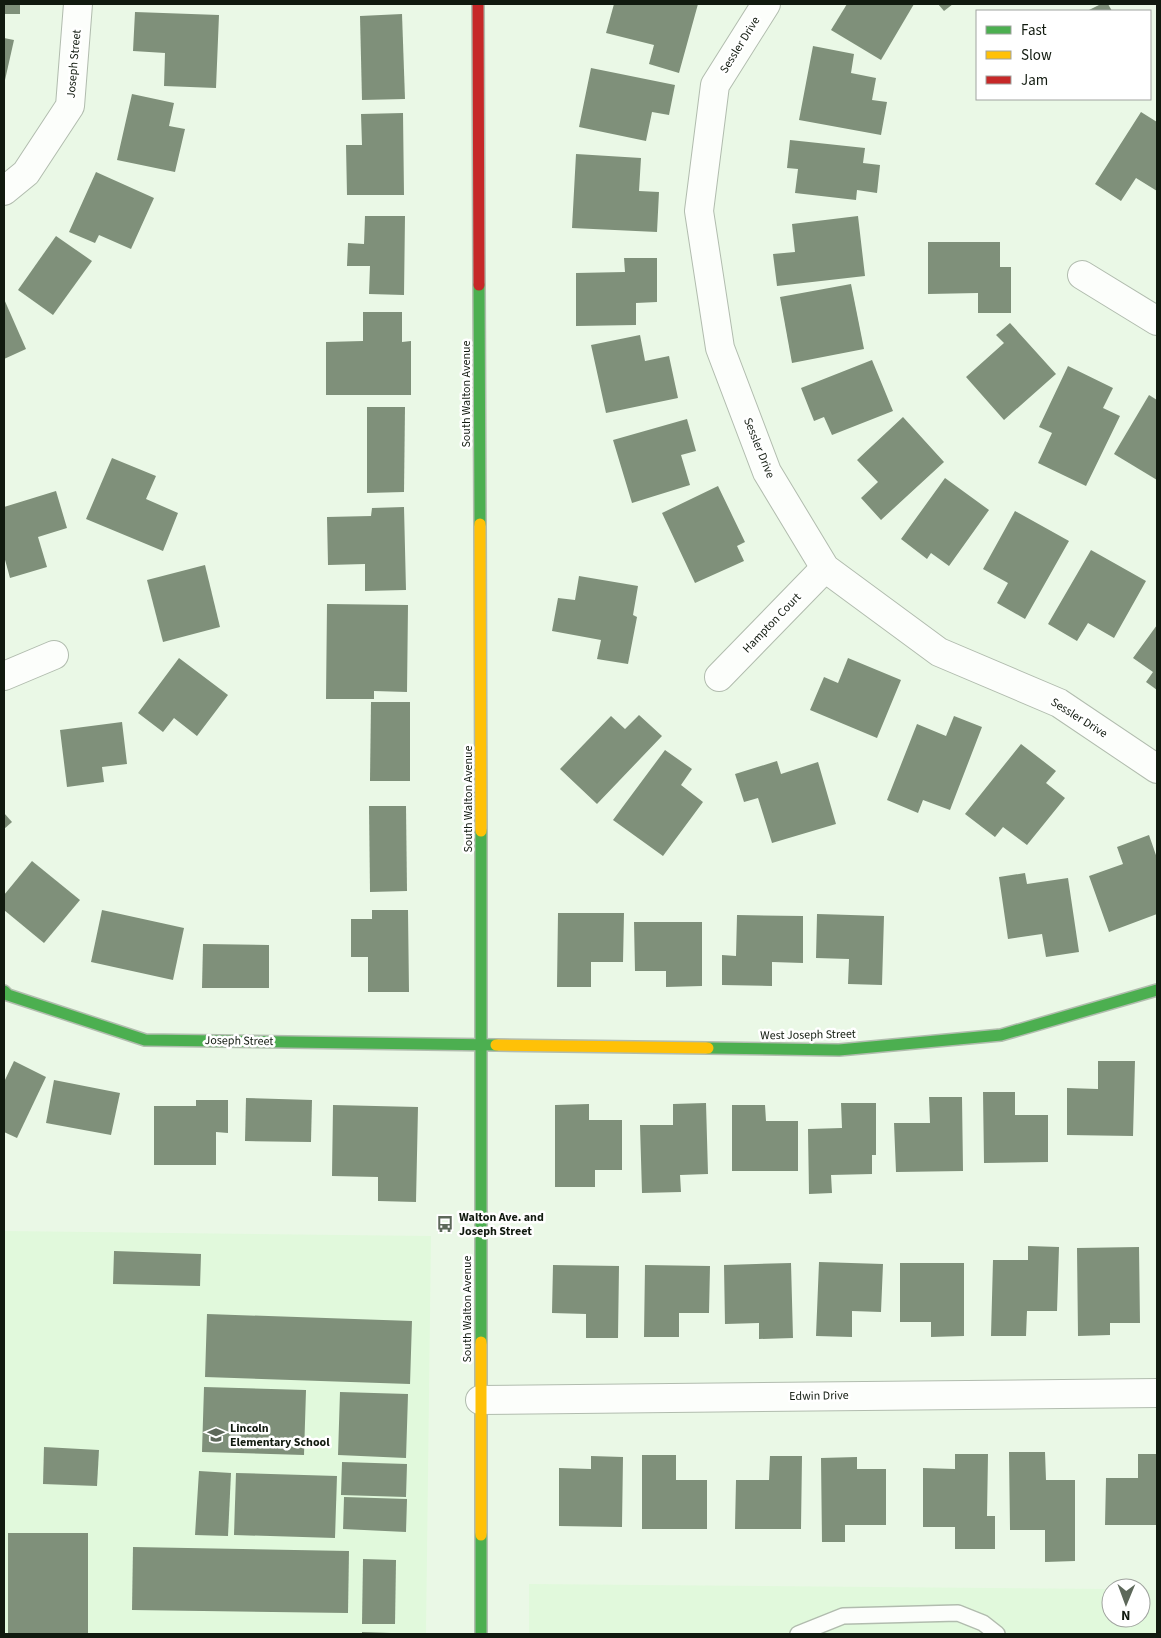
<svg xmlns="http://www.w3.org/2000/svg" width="1161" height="1638" font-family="'Source Sans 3',sans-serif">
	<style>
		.built { fill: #e1f9dc }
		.building { fill: #7f907a }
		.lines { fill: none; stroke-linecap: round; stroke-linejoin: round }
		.lane-casing { stroke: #b1bcae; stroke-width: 18 }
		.street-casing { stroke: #b1bcae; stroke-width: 30 }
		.fast-casing { stroke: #b1bcae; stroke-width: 14 }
		.slow-casing { stroke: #b1bcae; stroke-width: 14 }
		.jam-casing { stroke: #b1bcae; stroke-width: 14 }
		.lane { stroke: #fcfefb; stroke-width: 15 }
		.street { stroke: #fcfefb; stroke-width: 28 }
		.fast { stroke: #4caf50; stroke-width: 11 }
		.slow { stroke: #ffc107; stroke-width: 11 }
		.jam { stroke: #c62828; stroke-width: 11 }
		.labels { text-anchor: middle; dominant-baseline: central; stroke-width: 5; stroke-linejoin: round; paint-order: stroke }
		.street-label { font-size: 12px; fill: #111a0f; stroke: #fff }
		.poi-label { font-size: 12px; font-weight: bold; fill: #111a0f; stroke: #fff; text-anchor: start }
	</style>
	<rect width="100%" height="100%" fill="#eaf8e6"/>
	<g class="built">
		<path d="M4 1231 431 1236 426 1634H4Z"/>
		<path d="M529 1584 1111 1589V1618H1141V1590H1157V1634H529Z"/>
	</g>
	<g class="building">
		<rect x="4" y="4" width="16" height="10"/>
		<path d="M614 4H698L679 73 649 64 654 45 606 33Z"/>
		<path d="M847 4H914L881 60 831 30Z"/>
		<path d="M938 4H953L944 11Z"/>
		<path d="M1101 4H1108L1112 11H1087Z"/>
		<path d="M135 12 219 15 216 88 164 86 165 53 133 51Z"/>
		<path d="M402 14 405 99 362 100 360 16Z"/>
		<path d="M4 38 14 40 5 80H4Z"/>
		<path d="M813 46 854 54 851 73 876 78 872 100 887 102 881 135 799 120Z"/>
		<path d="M591 68 675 85 669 115 652 112 646 141 579 127Z"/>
		<path d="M132 94 174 103 169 126 185 129 175 172 117 160Z"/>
		<path d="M1141 112 1157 122V191L1136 178 1121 201 1095 184Z"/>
		<path d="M403 113 404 195H347L346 145H362L361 114Z"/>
		<path d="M790 140 865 148 863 163 880 165 877 193 857 190 856 200 795 193 798 169 787 168Z"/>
		<path d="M576 154 641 158 639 191 659 192 657 232 572 228Z"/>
		<path d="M96 172 154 198 131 249 99 235 95 243 69 232Z"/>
		<path d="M365 216H405L404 295 369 294 370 266H347L348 243 364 244Z"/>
		<path d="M858 216 865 276 777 286 773 254 795 252 792 224Z"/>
		<path d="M56 236 92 261 53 315 18 290Z"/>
		<path d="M928 242H1000V267H1011V313H978V293L928 294Z"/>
		<path d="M624 258H657V302L636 303V325L576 326V273L625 272Z"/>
		<path d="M851 284 864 349 792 363 780 297Z"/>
		<path d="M4 299 26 349 4 359Z"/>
		<path d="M363 312H402V342L411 341V395H326V342L363 341Z"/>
		<path d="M1010 323 1056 374 1004 420 966 377 1004 343 996 335Z"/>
		<path d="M640 335 645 361 669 356 678 398 606 413 591 345Z"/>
		<path d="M872 360 893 411 832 435 824 417 814 421 801 388Z"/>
		<path d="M1068 366 1113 388 1103 408 1120 416 1086 486 1038 463 1052 433 1039 427Z"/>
		<path d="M1149 395 1157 400V480L1114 454Z"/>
		<path d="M367 407H405L404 492 367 493Z"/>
		<path d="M903 417 944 462 881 520 861 498 878 482 857 460Z"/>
		<path d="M687 419 696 451 681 455 690 485 632 503 613 440Z"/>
		<path d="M112 458 156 476 146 499 178 513 163 551 86 519Z"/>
		<path d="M945 478 989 510 949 566 931 553 927 559 901 539Z"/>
		<path d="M718 486 745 542 737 546 744 561 695 583 662 513Z"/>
		<path d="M56 491 67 528 38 537 47 567 10 578 4 556V507Z"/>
		<path d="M404 507 406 590 365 591V564L328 565 327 517 371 516 372 508Z"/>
		<path d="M1015 511 1069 541 1025 619 997 603 1008 583 983 569Z"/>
		<path d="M1091 550 1146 581 1114 638 1088 623 1077 641 1048 624Z"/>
		<path d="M205 565 220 627 163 642 147 580Z"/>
		<path d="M579 576 638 586 633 615 637 617 628 664 597 659 601 640 552 631 558 598 575 600Z"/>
		<path d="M327 604 408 605 407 692 374 691V699H326Z"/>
		<path d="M1157 625V690L1146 682 1153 672 1133 658Z"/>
		<path d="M179 658 228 695 197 736 174 718 163 732 138 713Z"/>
		<path d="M848 658 901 680 877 738 810 710 824 677 838 683Z"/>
		<path d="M371 702H410V781H370Z"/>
		<path d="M639 715 662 736 597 804 560 769 611 716 625 729Z"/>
		<path d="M954 716 982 727 950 810 923 800 918 813 887 800 917 724 946 736Z"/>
		<path d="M122 722 127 764 102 767 104 782 67 787 60 730Z"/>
		<path d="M1021 744 1056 771 1046 783 1065 798 1027 845 1003 827 995 837 965 814Z"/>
		<path d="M665 750 692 769 681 785 703 802 663 856 613 820Z"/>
		<path d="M777 761 781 774 818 762 836 824 772 843 758 798 744 802 735 774Z"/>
		<path d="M369 806H406L407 891 370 892Z"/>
		<path d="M4 813 12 822 4 829Z"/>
		<path d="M1149 835 1157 858V914L1109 932 1089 876 1123 864 1117 847Z"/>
		<path d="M32 861 80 900 44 943 4 910V895Z"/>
		<path d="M1025 873 1027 884 1068 878 1079 952 1046 957 1042 934 1008 939 999 877Z"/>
		<path d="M102 910 184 928 173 980 91 962Z"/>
		<path d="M372 910H408L409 992H368V957H351V919H372Z"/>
		<path d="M558 913H624L623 962H591V987H557Z"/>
		<path d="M817 914 884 916 882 985 848 984 849 959 816 958Z"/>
		<path d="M737 915 803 916V963L772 962V986L722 985V955L736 956Z"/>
		<path d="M634 922H702V986L666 987V971H635Z"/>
		<path d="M203 944 269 945V988H202Z"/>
		<path d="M14 1061 46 1077 17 1138 4 1132V1082Z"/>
		<path d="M1098 1061H1135L1133 1136 1067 1135V1088L1098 1089Z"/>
		<path d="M54 1080 120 1093 111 1135 46 1123Z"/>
		<path d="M983 1092H1015V1115H1048V1162L984 1163Z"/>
		<path d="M929 1097H962L963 1171 896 1172 894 1123H930Z"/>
		<path d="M246 1098 312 1100 311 1142 245 1141Z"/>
		<path d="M196 1100H228V1133L216 1132V1165H154V1106H196Z"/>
		<path d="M706 1103 708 1174 680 1175 681 1192 642 1193 640 1125H673V1104Z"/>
		<path d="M841 1103H876V1155H872V1174L831 1175 832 1193 809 1194 808 1129 842 1128Z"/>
		<path d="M589 1104V1120H622V1170H595V1187H555V1105Z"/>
		<path d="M333 1105 418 1107 416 1202 378 1201V1177L332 1176Z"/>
		<path d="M732 1105H765L766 1121H798V1171H732Z"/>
		<path d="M1028 1246 1059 1247 1057 1311H1027L1026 1336H991L993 1260H1028Z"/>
		<path d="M1139 1247 1140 1323H1110V1335L1078 1336 1077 1248Z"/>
		<path d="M114 1251 201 1254 200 1286 113 1284Z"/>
		<path d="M819 1262 883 1264 881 1312 852 1311V1337L816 1336Z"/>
		<path d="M791 1263 793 1338 759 1339V1323L725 1324 724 1265Z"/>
		<path d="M900 1263H964V1336L931 1337V1322H900Z"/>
		<path d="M553 1265 619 1266 618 1338H586V1314L552 1313Z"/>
		<path d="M645 1265 710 1266 709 1313H679V1337H644Z"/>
		<path d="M207 1314 412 1321 410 1384 205 1377Z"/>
		<path d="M204 1387 306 1390 304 1455 202 1452Z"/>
		<path d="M340 1392 408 1394 406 1458 338 1455Z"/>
		<path d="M44 1447 99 1450 97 1486 43 1484Z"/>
		<path d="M1009 1452H1045L1046 1480H1075V1561L1045 1562V1530H1010Z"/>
		<path d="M955 1454H988L987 1516H995V1549H955V1527H923V1468L955 1469Z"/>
		<path d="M1138 1454H1157V1525H1105L1106 1478H1138Z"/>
		<path d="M642 1455H676V1480H707V1529H642Z"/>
		<path d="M591 1456 623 1457 622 1527 559 1526V1468L591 1469Z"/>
		<path d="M770 1456H802L801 1529H735L736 1480H769Z"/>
		<path d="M857 1457V1469H886V1525H845V1542H822L821 1458Z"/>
		<path d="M342 1462 407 1464 406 1497 341 1495Z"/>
		<path d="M199 1471 231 1473 228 1536 195 1535Z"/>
		<path d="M236 1473 337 1476 335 1538 234 1535Z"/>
		<path d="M344 1497 407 1499 406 1532 343 1529Z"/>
		<rect x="8" y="1533" width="80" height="101"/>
		<path d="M133 1547 349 1551 348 1613 132 1610Z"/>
		<path d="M363 1559 396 1560 395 1624H362Z"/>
		<path d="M362 1632 391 1633V1634H362Z"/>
	</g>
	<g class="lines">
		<g class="lane-casing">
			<path id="lane" d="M798 1634 843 1616 958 1613 983 1623 997 1634"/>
		</g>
		<g class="street-casing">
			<g id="street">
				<path d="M766 4 715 85 699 211 720 348 767 472 825 568 939 652 1059 703 1157 769"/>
				<path d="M4 191 26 173 70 106 78 4"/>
				<path d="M1082 275 1157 321"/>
				<path d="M4 676 54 655"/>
				<path d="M719 677 825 568"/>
				<path d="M480 1400 1157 1393"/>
			</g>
		</g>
		<g class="fast-casing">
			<g id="fast">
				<path d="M479 285 480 524"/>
				<path d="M481 831V1342"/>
				<path d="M4 991 8 995 145 1040 496 1045"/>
				<path d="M708 1048 839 1050 1001 1035 1157 990"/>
				<path d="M481 1634V1535"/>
			</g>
		</g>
		<g class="slow-casing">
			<g id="slow">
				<path d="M480 524 481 831"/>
				<path d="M496 1045 708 1048"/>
				<path d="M481 1535V1342"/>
			</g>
		</g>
		<g class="jam-casing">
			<path id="jam" d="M478 4 479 285"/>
		</g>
		<use href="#lane" class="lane"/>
		<use href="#street" class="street"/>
		<use href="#fast" class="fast"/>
		<use href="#slow" class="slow"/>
		<use href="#jam" class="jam"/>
	</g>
	<defs>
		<g id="bus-bare" transform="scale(1.35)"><path d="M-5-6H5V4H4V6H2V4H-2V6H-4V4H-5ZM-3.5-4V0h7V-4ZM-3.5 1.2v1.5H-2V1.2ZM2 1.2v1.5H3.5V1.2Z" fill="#5d685a" stroke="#fff" stroke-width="2.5" paint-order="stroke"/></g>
		<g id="school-bare" transform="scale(1.35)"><path d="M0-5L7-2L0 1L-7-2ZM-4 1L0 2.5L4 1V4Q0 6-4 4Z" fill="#5d685a" stroke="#fff" stroke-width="2.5" paint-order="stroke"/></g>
	</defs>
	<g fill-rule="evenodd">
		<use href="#bus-bare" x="445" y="1224"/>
		<use href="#school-bare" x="216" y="1435"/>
	</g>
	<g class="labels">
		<g class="street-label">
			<text transform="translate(740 45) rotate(-58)">Sessler Drive</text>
			<text transform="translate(74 64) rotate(-85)">Joseph Street</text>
			<text transform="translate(466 394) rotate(-90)">South Walton Avenue</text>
			<text transform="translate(759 448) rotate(68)">Sessler Drive</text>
			<text transform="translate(772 623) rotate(-46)">Hampton Court</text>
			<text transform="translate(1079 718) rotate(32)">Sessler Drive</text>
			<text transform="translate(468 799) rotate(-90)">South Walton Avenue</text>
			<text transform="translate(808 1035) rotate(-1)">West Joseph Street</text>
			<text transform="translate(239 1041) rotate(1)">Joseph Street</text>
			<text transform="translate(467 1309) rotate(-90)">South Walton Avenue</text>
			<text transform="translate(819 1396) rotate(-1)">Edwin Drive</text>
		</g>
		<g class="poi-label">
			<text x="459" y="1217">Walton Ave. and<tspan x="459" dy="14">Joseph Street</tspan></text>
			<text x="230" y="1428">Lincoln<tspan x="230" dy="14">Elementary School</tspan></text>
		</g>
	</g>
	<rect width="1161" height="1638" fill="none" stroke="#111a0f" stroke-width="10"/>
	<rect x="976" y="10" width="175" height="90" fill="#ffffff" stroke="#a0a39f"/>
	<rect x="986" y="26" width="25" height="8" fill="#4caf50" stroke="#a0a39f"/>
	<text x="1021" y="35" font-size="15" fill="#111a0f">Fast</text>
	<rect x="986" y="51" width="25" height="8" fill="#ffc107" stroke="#a0a39f"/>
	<text x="1021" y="60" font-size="15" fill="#111a0f">Slow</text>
	<rect x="986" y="76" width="25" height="8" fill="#c62828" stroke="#a0a39f"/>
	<text x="1021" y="85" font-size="15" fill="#111a0f">Jam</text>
	<g transform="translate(1126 1603) rotate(181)"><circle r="24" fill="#ffffff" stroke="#a0a39f"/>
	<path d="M0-4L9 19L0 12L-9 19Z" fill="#5d685a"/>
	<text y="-8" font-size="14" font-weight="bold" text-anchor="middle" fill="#111a0f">N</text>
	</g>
</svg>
